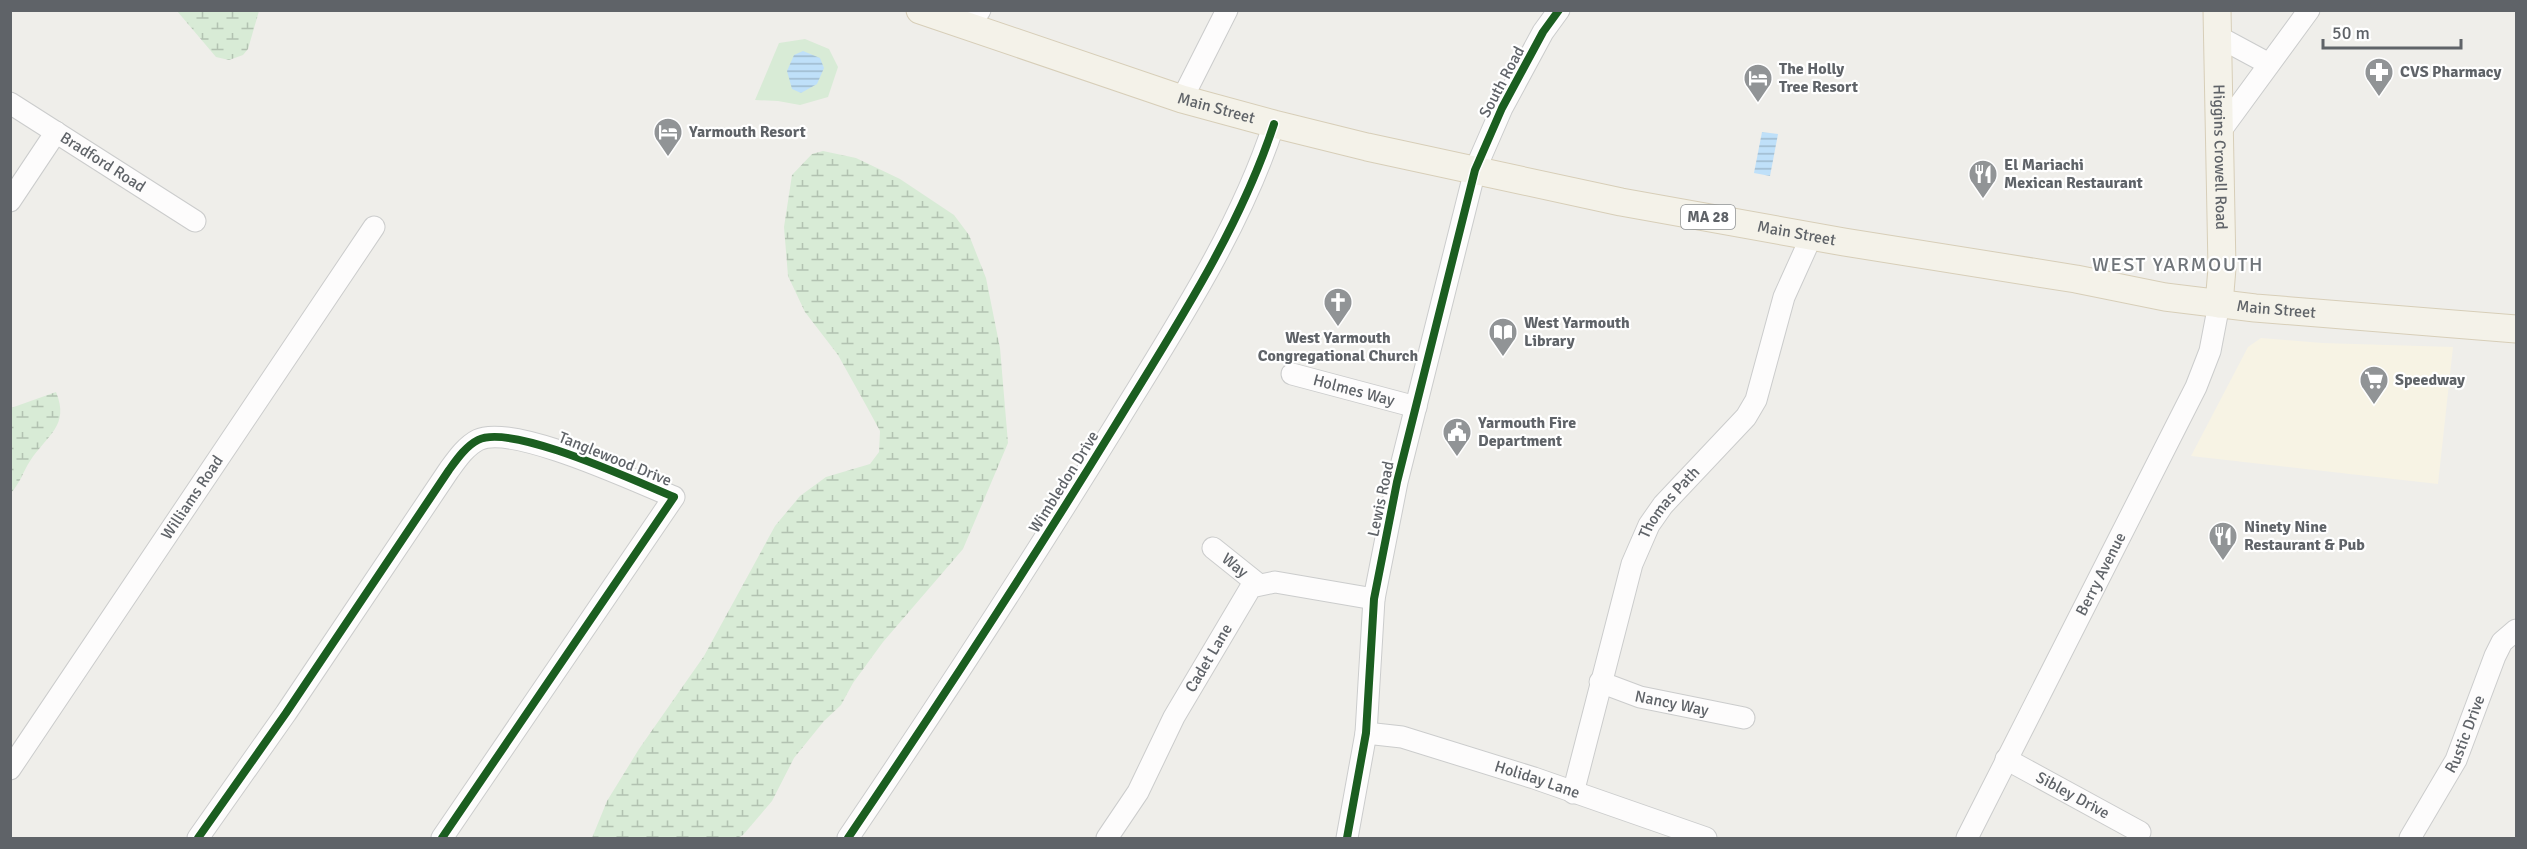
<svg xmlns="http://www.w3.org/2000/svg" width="2527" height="849" font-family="Signika,sans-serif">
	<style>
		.commercial { fill: #f7f3e4 }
		.wetland { fill: url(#wetland-marsh) }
		.park { fill: #d8ebd6 }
		.water { fill: url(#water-rules) }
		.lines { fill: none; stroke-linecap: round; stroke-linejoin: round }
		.minor-casing { stroke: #cbcccc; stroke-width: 23 }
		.major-casing { stroke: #d7ceb8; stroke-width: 29 }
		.minor { stroke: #fdfcfc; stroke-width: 21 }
		.major { stroke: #f4f2e9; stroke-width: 27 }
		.cycleway-casing { stroke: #fff; stroke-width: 11 }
		.cycleway { stroke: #1b5e20; stroke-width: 8 }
		.labels { text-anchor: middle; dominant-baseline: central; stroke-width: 4.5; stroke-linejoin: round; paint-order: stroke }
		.shield { fill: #fff; stroke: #8f9295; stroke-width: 1.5 }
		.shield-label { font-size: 15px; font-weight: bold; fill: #5f6368 }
		.poi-label { font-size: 16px; font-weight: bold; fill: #5f6368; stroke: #fff; text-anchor: start }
		.street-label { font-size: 16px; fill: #5f6368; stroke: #fff }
		.quarter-label { font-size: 20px; letter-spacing: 1.5px; fill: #70757a; stroke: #fff }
	</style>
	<defs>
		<pattern id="wetland-marsh" width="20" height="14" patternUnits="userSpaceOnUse" patternTransform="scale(1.5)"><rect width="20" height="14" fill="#d8ebd6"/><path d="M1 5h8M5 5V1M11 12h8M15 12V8" fill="none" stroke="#b2c2b1"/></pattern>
		<pattern id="water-rules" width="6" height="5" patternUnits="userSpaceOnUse" patternTransform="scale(1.5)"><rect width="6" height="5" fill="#bfe0f9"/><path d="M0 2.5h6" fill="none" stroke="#9eb9cd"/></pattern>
	</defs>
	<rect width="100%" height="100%" fill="#efeeea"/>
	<path class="commercial" d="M2261 338 2322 343 2453 347 2438 484 2191 456 2248 347Z"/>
	<g class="wetland">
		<path d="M177 11H259L248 49 243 55 229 60 216 57Z"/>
		<path d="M823 151 856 158 900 179 954 215 969 235 986 278 1000 348 1008 443 963 549 883 642 853 683 841 705 824 721 794 758 772 801 743 835 737 838H592L607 801 639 749 704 656 775 526 800 496 826 477 870 464 879 452 880 431 867 407 838 355 805 312 788 276 784 227 792 175 812 154Z"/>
		<path d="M56 392C70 426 47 435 30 461 23 472 20 483 11 493V408Z"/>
	</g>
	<path class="park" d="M805 39 829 49 838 67 828 97 800 105 778 101 755 100 779 43Z"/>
	<g class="water">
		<path d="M803 51 820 58 824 68 817 84 801 93 792 89 787 71 794 55Z"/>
		<path d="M1762 132 1778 134 1770 176 1754 173Z"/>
	</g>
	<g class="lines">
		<g class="minor-casing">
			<g id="minor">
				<path d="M968 28 980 10"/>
				<path d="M2217 36 2269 64"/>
				<path d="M1182 99 1227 10"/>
				<path id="s1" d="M10 103 195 221"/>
				<path d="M2219 133 2309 10"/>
				<path d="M10 201 56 132"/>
				<path id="s2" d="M1292 374 1416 407"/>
				<path id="s3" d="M1213 548 1258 584"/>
				<path id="s4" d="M1600 682 1640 697 1744 718"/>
				<path id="s5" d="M1366 733 1402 737 1534 778 1706 838"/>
				<path id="s6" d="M2006 759 2140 832"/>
				<path id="s7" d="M10 769 374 227"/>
				<path id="s8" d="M1573 793 1632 564 1649 525 1663 505 1746 417 1756 400 1784 297 1812 235"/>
				<path d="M198 838 286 713 449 470C457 459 466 446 478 440 512 423 637 482 674 497L442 838"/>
				<path d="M848 838C940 702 1030 564 1116 424 1174 329 1239 231 1274 124"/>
				<path id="s9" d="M1107 838 1138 792 1174 717 1251 587 1275 582 1374 599"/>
				<path d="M1347 838 1366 733 1374 599 1397 482 1475 170 1502 108 1543 32 1559 10"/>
				<path id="s10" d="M1967 838 2196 387 2210 351 2219 304"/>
				<path id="s11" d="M2410 838 2456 760 2495 656 2502 642 2516 630"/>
			</g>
		</g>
		<g class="major-casing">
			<g id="major">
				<path id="s12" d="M920 10 1182 99 1274 124 1367 147 1621 202 1844 242 2076 279 2165 297 2255 308 2516 329"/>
				<path id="s13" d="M2217 10 2222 268 2219 304"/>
			</g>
		</g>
		<use href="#minor" class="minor"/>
		<use href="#major" class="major"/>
		<g class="cycleway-casing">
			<g id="cycleway">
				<path d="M198 838 286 713 449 470C457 459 466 446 478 440 512 423 637 482 674 497L442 838"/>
				<path d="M848 838C940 702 1030 564 1116 424 1174 329 1239 231 1274 124"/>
				<path d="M1347 838 1366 733 1374 599 1397 482 1475 170 1502 108 1543 32 1559 10"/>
			</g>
		</g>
		<use href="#cycleway" class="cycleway"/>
	</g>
	<defs>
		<g id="pharmacy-pin" transform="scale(1.5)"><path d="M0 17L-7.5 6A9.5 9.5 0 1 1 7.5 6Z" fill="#919496" stroke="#fff"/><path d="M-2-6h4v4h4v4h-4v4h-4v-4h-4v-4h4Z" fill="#fff"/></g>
		<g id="hotel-pin" transform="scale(1.5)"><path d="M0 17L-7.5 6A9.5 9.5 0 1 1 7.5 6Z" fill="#919496" stroke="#fff"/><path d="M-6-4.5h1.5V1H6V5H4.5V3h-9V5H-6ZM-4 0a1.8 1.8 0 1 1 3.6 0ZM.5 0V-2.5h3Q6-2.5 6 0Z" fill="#fff"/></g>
		<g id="restaurant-pin" transform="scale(1.5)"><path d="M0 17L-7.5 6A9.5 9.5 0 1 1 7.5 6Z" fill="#919496" stroke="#fff"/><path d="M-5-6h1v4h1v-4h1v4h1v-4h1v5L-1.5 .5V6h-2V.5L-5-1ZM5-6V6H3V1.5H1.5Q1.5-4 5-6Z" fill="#fff"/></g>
		<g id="church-pin" transform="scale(1.5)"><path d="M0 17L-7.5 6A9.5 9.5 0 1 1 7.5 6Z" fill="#919496" stroke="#fff"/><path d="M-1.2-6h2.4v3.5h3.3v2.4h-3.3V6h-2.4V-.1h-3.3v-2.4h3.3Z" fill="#fff"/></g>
		<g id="library-pin" transform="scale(1.5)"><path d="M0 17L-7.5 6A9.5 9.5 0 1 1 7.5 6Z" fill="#919496" stroke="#fff"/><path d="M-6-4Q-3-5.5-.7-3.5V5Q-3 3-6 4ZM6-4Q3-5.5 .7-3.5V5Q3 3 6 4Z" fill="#fff"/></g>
		<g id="supermarket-pin" transform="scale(1.5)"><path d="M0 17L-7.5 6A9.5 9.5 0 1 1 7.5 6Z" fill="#919496" stroke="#fff"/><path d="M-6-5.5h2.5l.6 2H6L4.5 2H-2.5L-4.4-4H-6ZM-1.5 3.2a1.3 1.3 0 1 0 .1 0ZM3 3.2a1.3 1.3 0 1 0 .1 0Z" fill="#fff"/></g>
		<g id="civic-pin" transform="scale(1.5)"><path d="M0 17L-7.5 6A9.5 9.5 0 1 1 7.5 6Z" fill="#919496" stroke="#fff"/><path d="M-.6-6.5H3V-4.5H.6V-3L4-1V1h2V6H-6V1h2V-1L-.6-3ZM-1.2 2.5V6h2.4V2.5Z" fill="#fff"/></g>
	</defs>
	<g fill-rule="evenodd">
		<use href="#pharmacy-pin" x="2379" y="72"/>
		<use href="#hotel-pin" x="1758" y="78"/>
		<use href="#hotel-pin" x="668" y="132"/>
		<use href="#restaurant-pin" x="1983" y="174"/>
		<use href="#church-pin" x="1338" y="302"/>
		<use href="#library-pin" x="1503" y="332"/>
		<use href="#supermarket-pin" x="2374" y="380"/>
		<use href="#civic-pin" x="1457" y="432"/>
		<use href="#restaurant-pin" x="2223" y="536"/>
	</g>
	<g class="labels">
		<rect class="shield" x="1681" y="205" width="54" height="24" rx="4.5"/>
		<g class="shield-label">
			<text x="1708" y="217">MA 28</text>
		</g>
		<g class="poi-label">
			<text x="1779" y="69">The Holly<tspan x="1779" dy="18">Tree Resort</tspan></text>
			<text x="2400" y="72">CVS Pharmacy</text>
			<text x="689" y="132">Yarmouth Resort</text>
			<text x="2004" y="165">El Mariachi<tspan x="2004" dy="18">Mexican Restaurant</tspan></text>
			<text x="1524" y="323">West Yarmouth<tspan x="1524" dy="18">Library</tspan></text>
			<text x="1338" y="338" text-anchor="middle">West Yarmouth<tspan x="1338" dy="18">Congregational Church</tspan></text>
			<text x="2395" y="380">Speedway</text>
			<text x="1478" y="423">Yarmouth Fire<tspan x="1478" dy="18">Department</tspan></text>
			<text x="2244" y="527">Ninety Nine<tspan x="2244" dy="18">Restaurant &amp; Pub</tspan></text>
		</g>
		<g class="street-label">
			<text transform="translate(1502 82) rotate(-62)">South Road</text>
			<text stroke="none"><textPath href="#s12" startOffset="312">Main Street</textPath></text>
			<text stroke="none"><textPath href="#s13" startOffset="147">Higgins Crowell Road</textPath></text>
			<text stroke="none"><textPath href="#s1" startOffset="110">Bradford Road</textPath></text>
			<text stroke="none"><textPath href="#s12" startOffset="906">Main Street</textPath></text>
			<text stroke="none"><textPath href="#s12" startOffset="1392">Main Street</textPath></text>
			<text stroke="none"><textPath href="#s2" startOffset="64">Holmes Way</textPath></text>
			<text transform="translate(615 459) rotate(22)">Tanglewood Drive</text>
			<text transform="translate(1064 482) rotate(-58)">Wimbledon Drive</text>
			<text stroke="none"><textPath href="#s7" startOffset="327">Williams Road</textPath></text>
			<text transform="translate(1381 499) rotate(-78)">Lewis Road</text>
			<text stroke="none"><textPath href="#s8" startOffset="309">Thomas Path</textPath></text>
			<text stroke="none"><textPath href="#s3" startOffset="28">Way</textPath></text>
			<text stroke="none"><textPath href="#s10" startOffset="296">Berry Avenue</textPath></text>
			<text stroke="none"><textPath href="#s9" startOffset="207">Cadet Lane</textPath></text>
			<text stroke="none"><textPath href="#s4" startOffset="75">Nancy Way</textPath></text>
			<text stroke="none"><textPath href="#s11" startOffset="118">Rustic Drive</textPath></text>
			<text stroke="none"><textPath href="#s5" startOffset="178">Holiday Lane</textPath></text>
			<text stroke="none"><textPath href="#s6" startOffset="76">Sibley Drive</textPath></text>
		</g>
		<g class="quarter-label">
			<text x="2178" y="264">WEST YARMOUTH</text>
		</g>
	</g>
	<rect width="2527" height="849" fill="none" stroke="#5f6368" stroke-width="24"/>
	<path d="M2323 39v9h138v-9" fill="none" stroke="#5f6368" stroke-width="3"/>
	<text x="2332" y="39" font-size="18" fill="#5f6368" stroke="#ffffff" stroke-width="4.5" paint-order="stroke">50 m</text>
</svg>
